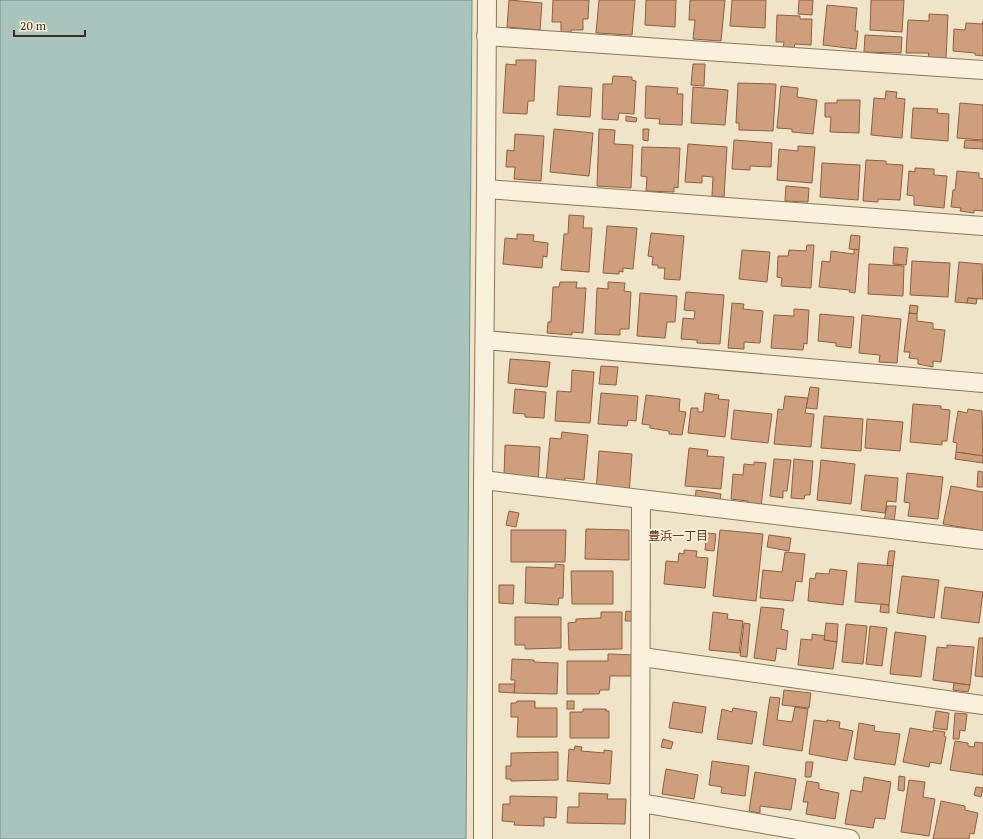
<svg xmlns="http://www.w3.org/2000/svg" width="983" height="839" font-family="'PT Serif','Noto Sans JP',serif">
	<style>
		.water { fill: #a9c4bc; stroke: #6f938a }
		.building { fill: #cf9f7d; stroke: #8d5f41 }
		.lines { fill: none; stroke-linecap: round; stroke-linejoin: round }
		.minor-casing { stroke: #8d765c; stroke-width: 20 }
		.minor { stroke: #faf1dc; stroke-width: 18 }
		.labels { text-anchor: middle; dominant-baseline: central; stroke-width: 4; stroke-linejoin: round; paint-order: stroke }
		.neighbourhood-label { font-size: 12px; fill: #6b2e1e; stroke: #f7eed8 }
	</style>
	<rect width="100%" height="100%" fill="#f0e4c8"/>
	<path class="water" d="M0 0H472L466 839H0Z"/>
	<g class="building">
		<path d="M509 0 542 3 540 30 507 27Z"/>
		<path d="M553 0H589L588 19H583V30H571V32H561V22H552Z"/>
		<path d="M599 0H635L632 35 596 33Z"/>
		<path d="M646 0H676L675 27 645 25Z"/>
		<path d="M690 0H725L721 41 693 39 695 20H689Z"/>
		<path d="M732 0H766L765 28 730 26Z"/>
		<path d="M799 0H813L812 15 798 14Z"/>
		<path d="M871 0H904L902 32 870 30Z"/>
		<path d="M827 5 857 8 855 31H858L856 49 823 45Z"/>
		<path d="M929 14 948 15 946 59 928 57 929 53H906L908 20 929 21Z"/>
		<path d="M777 15 800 16V19H812L811 45 795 44 794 48H783L784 42H776Z"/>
		<path d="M983 21V56L975 55V53L953 51 954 29 965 30 966 23 982 24Z"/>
		<path d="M865 35 902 37 901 53 864 52Z"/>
		<path d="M516 60H536L534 101H528L527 114 503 113 506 64 516 65Z"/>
		<path d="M693 64H705L704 86 691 85Z"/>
		<path d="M613 76 632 77V80L636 81 634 114 619 113 618 120 602 119 603 84H612Z"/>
		<path d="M738 83 776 84 773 131 739 130V123H736Z"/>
		<path d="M559 86 592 88 590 117 557 115Z"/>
		<path d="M646 86 678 88 677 94H683L682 125 659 124 660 119 645 118Z"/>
		<path d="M781 86 798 88 797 97 817 100 813 134 792 132V129L777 128Z"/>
		<path d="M693 87 728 90 725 125 691 123Z"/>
		<path d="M886 91 897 92 896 98 905 99 902 138 871 135 874 98 885 99Z"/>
		<path d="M837 100H860L859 133 830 132 831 117H825V103H837Z"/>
		<path d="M960 103 983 105V140L957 138Z"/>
		<path d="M913 108 938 109 937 113 949 114 948 141 911 138Z"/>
		<path d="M626 116 637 118 636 122 626 121Z"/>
		<path d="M554 129 593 133 589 176 550 172Z"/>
		<path d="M599 129 615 130 614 144 633 145 631 188 597 186Z"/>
		<path d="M643 129H649L648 141 643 140Z"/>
		<path d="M515 134 544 136 541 181 514 179 515 167H506L507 150 514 151Z"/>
		<path d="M734 140 772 143 771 167 750 166V170L732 169Z"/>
		<path d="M965 140 983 141V149L964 148Z"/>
		<path d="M688 144 727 147 724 197 712 196 713 177 702 176V183L685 182Z"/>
		<path d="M798 146 815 147 812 183 777 180 779 149 798 151Z"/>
		<path d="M642 147 680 148 678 188 674 187V192L646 191 647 177 641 176Z"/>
		<path d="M866 160 886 161V164L903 165 900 200 878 199V202L863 201Z"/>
		<path d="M822 163 860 165 858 200 820 197Z"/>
		<path d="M915 168 934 169V175L947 176 944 208 914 205V196L907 195 909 171 915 172Z"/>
		<path d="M957 171 979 173V178L983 179V211L974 210V213L960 211 961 208 951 207 953 190H955Z"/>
		<path d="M786 186 809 188 808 202 785 201Z"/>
		<path d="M569 215 584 216 583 228H592L589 272 561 270 564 234H568Z"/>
		<path d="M607 226 637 228 633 269 623 268V272L619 271V274L603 273Z"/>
		<path d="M651 233 684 236 680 280 664 279 665 268H658V265H652L653 257 648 256Z"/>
		<path d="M517 234 534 235 533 241 548 243 547 257 543 256 542 268 503 264 505 238 517 239Z"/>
		<path d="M851 235 860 236 859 250 849 249Z"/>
		<path d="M807 245H814L811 288 781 286 782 278 777 277 778 256H788L789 250 806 251Z"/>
		<path d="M894 247 908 248 906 265 893 264Z"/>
		<path d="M854 249 859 250 855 293 849 292 850 290 819 287 822 261 830 262 831 251 854 254Z"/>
		<path d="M742 250 770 252 767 282 739 279Z"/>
		<path d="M912 261 950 263 948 297 910 295Z"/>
		<path d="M959 262 982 264 983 299 968 298 967 303 955 302Z"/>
		<path d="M869 264 904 266 903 296 868 294Z"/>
		<path d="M560 282H577L576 288H586L583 333 572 332V335L547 333 548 322H551L553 287H559Z"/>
		<path d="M608 282 625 283 624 291 631 292 629 329H620V335L595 334 597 288 608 289Z"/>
		<path d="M686 292 724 295 720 344 697 343V340L681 339 683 318 694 319 695 311 684 310Z"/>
		<path d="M640 293 677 296 675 322H667L665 338 637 336Z"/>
		<path d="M968 298 977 299 976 304 967 303Z"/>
		<path d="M732 303 744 304 743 309 763 311 760 343 744 342V349L728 348Z"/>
		<path d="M910 305 918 306 917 314 909 313Z"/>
		<path d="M794 309 809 310 807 344 804 343 803 350 771 348 774 315 794 316Z"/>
		<path d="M909 313 917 314V321L933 323V329L945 330 941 362 933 361V367L918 364V359L909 358 910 352H904Z"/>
		<path d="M820 314 854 317 851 348 836 346V343L818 341Z"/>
		<path d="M862 315 901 319 897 363 879 362 880 355 859 353Z"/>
		<path d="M510 359 550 362 547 387 508 383Z"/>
		<path d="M601 366 618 367 616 385 599 384Z"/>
		<path d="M572 370 594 372 590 423 555 421 557 391 571 392Z"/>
		<path d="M810 387 819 388 817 409 806 408Z"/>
		<path d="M515 389 546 392 544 418 525 417V414L513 413Z"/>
		<path d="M601 393 638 396 636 421 628 420 627 426 598 424Z"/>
		<path d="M705 393 719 395 718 399 729 400 725 437 688 433 691 408H698V412H703Z"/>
		<path d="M646 395 680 399 679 411 686 412 682 435 669 434V431L650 428V425L642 424Z"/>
		<path d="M785 396 808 398 805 413 814 414 811 447 774 444 778 409 783 410Z"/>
		<path d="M913 404 941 406V409L950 410 947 441H942V445L910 442Z"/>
		<path d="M968 409 982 411 983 447 982 456 956 452 957 443 953 442 958 411 967 413Z"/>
		<path d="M734 410 772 414 768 443 731 439Z"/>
		<path d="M824 416 863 419 861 451 821 448Z"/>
		<path d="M867 419 903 422 900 451 865 448Z"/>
		<path d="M562 432 588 435 584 480 565 478V485L546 483 550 438 561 439Z"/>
		<path d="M505 445 540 447 538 484 504 476Z"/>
		<path d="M689 448 708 450 707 456 724 457 721 489 685 486Z"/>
		<path d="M599 451 632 454 629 494 596 492Z"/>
		<path d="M956 452 983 456V463L955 459Z"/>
		<path d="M774 459 791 460 787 491H783V498L770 496Z"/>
		<path d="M794 459 813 461 810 495H805L804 499 791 498Z"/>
		<path d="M821 460 855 464 851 504 817 500Z"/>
		<path d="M754 462 766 463 761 507 748 505V501L731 499 733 474 743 475 744 464 754 465Z"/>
		<path d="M978 471 983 472V487H977Z"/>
		<path d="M907 473 943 477 938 519 908 516 910 503 904 502Z"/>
		<path d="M865 475 898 478 896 502 887 501 885 513 861 510Z"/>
		<path d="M951 486 983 492V531L943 524Z"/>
		<path d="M696 490 721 494 719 506 695 502Z"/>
		<path d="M887 506H896L894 522 884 521Z"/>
		<path d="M509 511 519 513 516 527 506 525Z"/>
		<path d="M586 529 629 530V560L585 559Z"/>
		<path d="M511 530H566L565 562H511Z"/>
		<path d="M720 530 763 534 756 601 713 596Z"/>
		<path d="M707 533 716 534 714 551 705 550Z"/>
		<path d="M769 535 791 538 789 551 767 547Z"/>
		<path d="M684 550 697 551 696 557 708 558 705 588 664 584 666 561 678 562 679 553 684 554Z"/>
		<path d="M889 551H895L893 566H887Z"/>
		<path d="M785 552 805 554 802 582 796 581 793 601 760 598 763 570 782 572Z"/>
		<path d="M858 563 893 566 889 605 855 602Z"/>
		<path d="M555 564 564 565 563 598H559L558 605 525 603 526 567 555 568Z"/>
		<path d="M830 569 847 571 843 605 808 601 810 578 815 579 816 573 829 574Z"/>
		<path d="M571 571H613V604H572Z"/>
		<path d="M902 576 939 580 934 618 897 613Z"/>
		<path d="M499 585H514L513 604 499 603Z"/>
		<path d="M945 587 983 592 979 623 941 618Z"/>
		<path d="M881 604 889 605V613L880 612Z"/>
		<path d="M761 607 784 609 781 629 788 631 786 650 777 648 775 661 754 658Z"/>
		<path d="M626 611 636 612V621H625Z"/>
		<path d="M601 612H622V649L569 650 568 623 576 622V619L601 618Z"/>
		<path d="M713 612 728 614 727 619 743 621 739 653 709 650Z"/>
		<path d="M515 617H561V648L525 649V645H515Z"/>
		<path d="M744 623 750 624 747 657 740 656Z"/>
		<path d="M826 623 838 624 837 642 824 640Z"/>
		<path d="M846 624 867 626 863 664 842 662Z"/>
		<path d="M870 626 887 628 882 666 866 664Z"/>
		<path d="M895 632 926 636 921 677 890 674Z"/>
		<path d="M812 634 825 636 824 640 837 642 833 669 798 665 801 639 812 640Z"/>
		<path d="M979 638H983V677L975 676Z"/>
		<path d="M947 645 974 647 970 685 933 680 937 647 947 648Z"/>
		<path d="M608 654 635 655V676H610L609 690H600L599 694H567V661H608Z"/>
		<path d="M512 659 534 660V662L558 663 557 694 514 693 515 680H511Z"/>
		<path d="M954 683 970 685 968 692 953 690Z"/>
		<path d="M499 684H515L514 693 499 692Z"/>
		<path d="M784 690 811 693 809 708 782 705Z"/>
		<path d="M770 697 780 698 777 720 792 722 795 707 808 709 802 751 763 745Z"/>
		<path d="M517 701H535V708H557V737H517L518 717H511V703H516Z"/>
		<rect x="567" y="701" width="7" height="8"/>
		<path d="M673 702 706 707 702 733 669 728Z"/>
		<path d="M733 708 757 712 752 744 717 739 722 709 732 712Z"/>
		<path d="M583 709H606V711H609V738H570V712H583Z"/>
		<path d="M936 711 949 713 947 730 933 728Z"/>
		<path d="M955 713 967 714 965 731 960 730 959 739H953Z"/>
		<path d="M814 720 827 722V720L840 722 839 728 853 731 847 761 809 754Z"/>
		<path d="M859 723 875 726 874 731 900 734 895 765 854 759Z"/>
		<path d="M910 728 933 732V730L945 732 944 736 946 737 941 764 930 762 929 767 903 762Z"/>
		<path d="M663 739 673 742 671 749 661 747Z"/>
		<path d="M955 741 968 743V746L974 747 975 742 983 743V775L950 770Z"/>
		<path d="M575 746 582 747 581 751 604 753V750L612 751 610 784 567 781 569 749 574 750Z"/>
		<path d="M558 752V780L511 781V779H506V766H511V753Z"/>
		<path d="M712 761 749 766 745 796 721 793 722 787 709 785Z"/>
		<path d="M806 762H813L811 777H805Z"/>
		<path d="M666 769 698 775 694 799 662 794Z"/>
		<path d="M755 772 796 779 791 810 760 806V813L749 811Z"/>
		<path d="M899 776 905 777 904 791 898 790Z"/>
		<path d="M864 777 891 782 885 819 875 818 873 828 845 824 851 790 862 792Z"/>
		<path d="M909 780 925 782 923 797 935 799 929 836 901 832Z"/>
		<path d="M807 781 819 783V789L839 793 835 819 806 814 808 802H803Z"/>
		<path d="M976 787 983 788 981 797 974 795Z"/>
		<path d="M579 793 608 794 607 799H626L625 824 567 823 568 807H579Z"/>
		<path d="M510 796 557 797 556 818 544 817V826L514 825 515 822 502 821 503 804H510Z"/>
		<path d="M941 801 965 806V810L978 813 974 834 970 833 969 839H933Z"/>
	</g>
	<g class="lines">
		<g class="minor-casing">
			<g id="minor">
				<path d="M486 36 983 70"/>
				<path d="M486 189 983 226"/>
				<path d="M485 340 983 383"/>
				<path d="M483 480 983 540"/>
				<path d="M642 657 983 705"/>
				<path d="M641 803 850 839"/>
				<path d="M483 839V480L486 189 487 0"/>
				<path d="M640 839 641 499"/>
			</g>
		</g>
		<use href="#minor" class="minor"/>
	</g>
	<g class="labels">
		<g class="neighbourhood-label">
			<text x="678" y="535">豊浜一丁目</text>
		</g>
	</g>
	<path d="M14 30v6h71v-6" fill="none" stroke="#3d2e20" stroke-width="2"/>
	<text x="20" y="30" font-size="12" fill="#3d2e20" stroke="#f7eed8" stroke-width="3" paint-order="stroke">20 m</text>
</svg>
